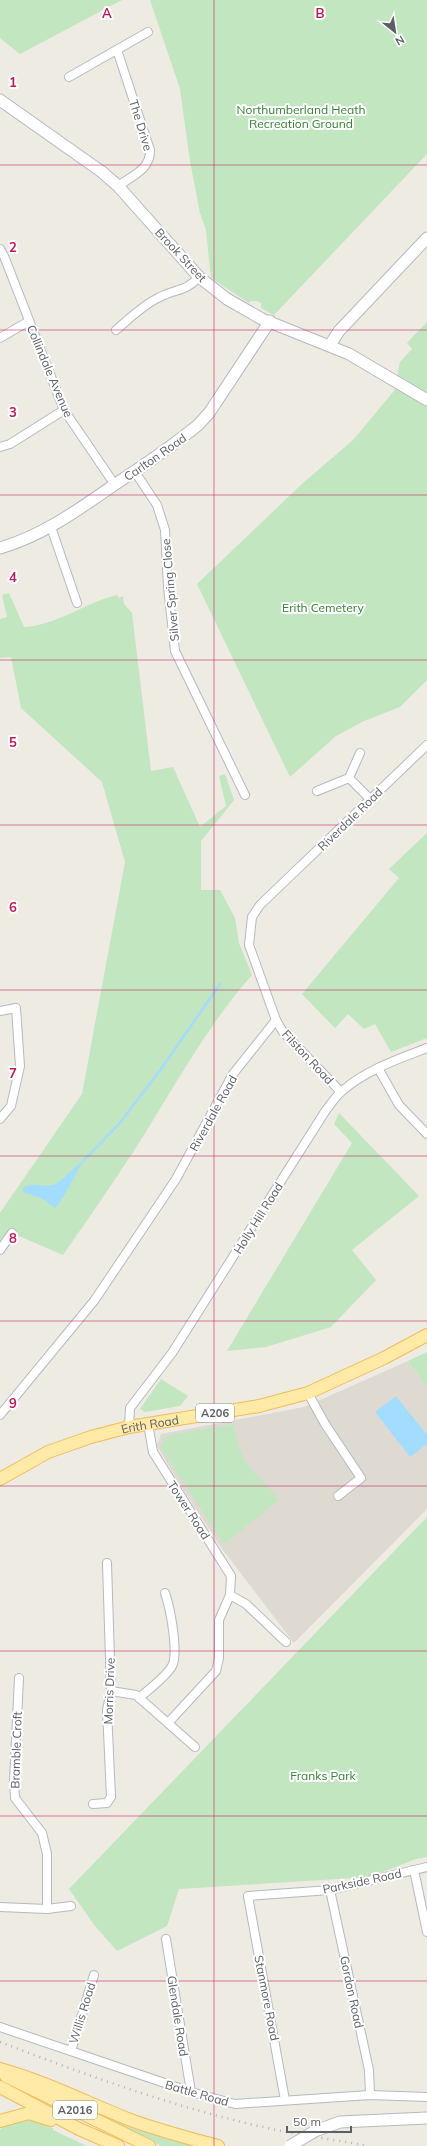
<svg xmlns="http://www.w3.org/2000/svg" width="427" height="2146" font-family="Mulish,sans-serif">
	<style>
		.education { fill: #dedad1 }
		.green { fill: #c2e6bf }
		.water { fill: #a2ddff }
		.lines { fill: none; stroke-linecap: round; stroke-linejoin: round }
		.stream { stroke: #a2ddff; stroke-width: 2.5 }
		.street-casing { stroke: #b6b9bd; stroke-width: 10 }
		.secondary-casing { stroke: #b5b9be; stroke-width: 13 }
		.primary-casing { stroke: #f2bc58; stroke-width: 14 }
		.street { stroke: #fff; stroke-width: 8 }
		.secondary { stroke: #fff; stroke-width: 11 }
		.primary { stroke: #ffeaa7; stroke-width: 12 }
		.rail { stroke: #b2b3b4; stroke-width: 2.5; stroke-dasharray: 1 5; stroke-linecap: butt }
		.secondary-bridge-casing { stroke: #b5b9be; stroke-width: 13; stroke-linecap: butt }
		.secondary-bridge { stroke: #fff; stroke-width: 11 }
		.grid { fill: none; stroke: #c2185b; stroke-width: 1; stroke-opacity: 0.55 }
		.labels { text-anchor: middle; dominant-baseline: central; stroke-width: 4; stroke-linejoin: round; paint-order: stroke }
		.shield { fill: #fff; stroke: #8c9092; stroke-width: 1 }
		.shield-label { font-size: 11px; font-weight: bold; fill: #5b6064 }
		.park-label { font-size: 12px; fill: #358333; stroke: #fff }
		.street-label { font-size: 12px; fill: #5b6064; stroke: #fff }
		.grid-label { font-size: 13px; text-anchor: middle; font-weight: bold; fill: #c2185b; stroke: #fff; stroke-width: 4; stroke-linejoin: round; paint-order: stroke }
	</style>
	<rect width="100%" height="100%" fill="#eeebe3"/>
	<path class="education" d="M408 1361 427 1388V1509L294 1643 220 1546 179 1483 157 1446 161 1434 304 1407Z"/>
	<g class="green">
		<path d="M0 0H122L20 54 0 38Z"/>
		<path d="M150 0H427V154L274 315 261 308V303L257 301H251L249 303 211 278 206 230 200 213 190 161 180 89Z"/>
		<path d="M427 322V680L400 707 364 721 336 736 290 777 197 584 303 483 353 440 394 391 400 362 412 349 407 343Z"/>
		<path d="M9 593 24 627C58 625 84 603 117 595L119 598 123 596 124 604 132 613 151 771 173 767 200 827 226 806 219 776 225 774 234 800 201 841V890H220L235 918 239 943 252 975C205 1028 173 1090 135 1149 112 1185 87 1220 63 1255L12 1233 0 1250V1213L82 1094 125 862 102 782 21 708 11 657 0 658V619L7 617 2 595Z"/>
		<path d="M427 833V1038L391 1052 375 1024 364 1029 348 1014 335 1028 302 994 399 878 389 869Z"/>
		<path d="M339 1113 419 1196 352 1250 376 1280 331 1327 266 1347 227 1351 352 1143 334 1124Z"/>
		<path d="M427 1352V1388L408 1361Z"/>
		<path d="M161 1379 188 1396 180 1406 145 1412 140 1409Z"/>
		<path d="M234 1424C236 1435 238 1447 243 1457 251 1472 269 1486 279 1500L224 1544 160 1447 166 1436Z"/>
		<path d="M427 1517V1857L416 1859 370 1877 179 1889 167 1926 117 1951 95 1926 69 1889Z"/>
		<path d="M59 2099 132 2128 194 2146H161Z"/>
		<path d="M27 2118 53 2128V2130L87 2146H0V2130C7 2122 18 2121 27 2118Z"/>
	</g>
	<g class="water">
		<path d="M84 1160C77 1170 62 1203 55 1208L41 1198 23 1192V1188C33 1180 46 1190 57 1183 65 1178 74 1167 84 1160Z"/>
		<path d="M396 1396 427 1435V1444L410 1457 375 1412Z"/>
	</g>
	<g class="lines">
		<path class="stream" d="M84 1160 119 1124 161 1069 220 984"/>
		<g class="street-casing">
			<g id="street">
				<path d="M117 50 150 150C151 169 132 176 118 186"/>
				<path d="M69 77 148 32"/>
				<path d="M0 249 4 256 64 410 115 485"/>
				<path d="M116 330C129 319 143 305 158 298 176 288 184 293 199 277"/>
				<path d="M0 338 29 321"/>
				<path d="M0 447 10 444 64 410"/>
				<path d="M135 472 157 505 165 530 168 587 175 651 245 795"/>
				<path d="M51 527 77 603"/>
				<path d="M360 753 349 778 370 799"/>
				<path d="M317 791 349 778"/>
				<path d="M0 1011 16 1008 20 1066 11 1106 0 1119"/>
				<path d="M378 1068 399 1105 427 1134"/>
				<path d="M341 1092 283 1032 276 1020 249 945 252 917 260 905 427 745"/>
				<path d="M0 1250 12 1233"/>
				<path d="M308 1393 325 1424 361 1478 338 1496"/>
				<path d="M0 1415 94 1301 176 1179 233 1074 276 1020"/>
				<path d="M148 1424 153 1452 231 1576 230 1595 219 1620V1658L216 1671 168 1723"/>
				<path d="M129 1427 130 1408 172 1353 326 1110C331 1104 336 1096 342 1091 366 1070 398 1059 427 1048"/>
				<path d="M230 1595 246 1604 286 1642"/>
				<path d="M19 1678 14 1781 15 1798 42 1833 47 1854V1909"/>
				<path d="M111 1691 136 1695 195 1747"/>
				<path d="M139 1698C148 1690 167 1676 172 1666 179 1653 170 1607 165 1593"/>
				<path d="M93 1804 107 1803 111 1797 107 1710 111 1691 107 1563"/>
				<path d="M414 1870 427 1932"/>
				<path d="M330 1890 369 2070 370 2095"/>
				<path d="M0 1907 47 1909 71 1906"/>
				<path d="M166 1939 191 2092"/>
				<path d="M0 2027 191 2092 235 2104 370 2095 427 2097"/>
				<path d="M71 2051 94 1975"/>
				<path d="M285 2100 248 1896 330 1890 427 1867"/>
			</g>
		</g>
		<g class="secondary-casing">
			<g id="secondary">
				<path d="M0 100 102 172 118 186 199 277 227 299 262 319 349 354 427 400"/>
				<path d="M330 345 339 331 427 238"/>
				<path d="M0 548C42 536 78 510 114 485 143 466 171 447 198 425L209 413 270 321"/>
				<path d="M315 2131 340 2122 427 2118"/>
			</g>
		</g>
		<g class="primary-casing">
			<g id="primary">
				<path id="s1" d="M0 1479 48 1452 91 1437 129 1427 259 1406 308 1393 384 1358 427 1335"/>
				<path d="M0 2069C44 2081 85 2102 128 2119 157 2130 188 2138 218 2146"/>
				<path d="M6 2076 149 2146"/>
				<path d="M0 2087 79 2129 118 2146"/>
				<path d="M0 2121 29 2113 51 2120"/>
			</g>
		</g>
		<use href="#street" class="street"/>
		<use href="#secondary" class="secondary"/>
		<use href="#primary" class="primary"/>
		<path class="rail" d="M0 2042C89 2076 179 2109 272 2129 304 2136 337 2140 368 2146"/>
		<g class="secondary-bridge-casing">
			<path id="secondary-bridge" d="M290 2146 315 2131"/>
		</g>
		<use href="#secondary-bridge" class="secondary-bridge"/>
	</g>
	<path class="grid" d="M214 0V2146M0 165H427M0 330H427M0 495H427M0 660H427M0 825H427M0 990H427M0 1156H427M0 1321H427M0 1486H427M0 1651H427M0 1816H427M0 1981H427"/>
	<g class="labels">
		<g class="shield">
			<rect x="196" y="1404" width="38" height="18" rx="3"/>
			<rect x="53" y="2101" width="44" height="18" rx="3"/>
		</g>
		<g class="shield-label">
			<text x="215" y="1413">A206</text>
			<text x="75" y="2110">A2016</text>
		</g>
		<g class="park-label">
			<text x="301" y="109">Northumberland Heath<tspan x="301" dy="14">Recreation Ground</tspan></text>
			<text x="323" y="607">Erith Cemetery</text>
			<text x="323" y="1775">Franks Park</text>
		</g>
		<g class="street-label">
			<text transform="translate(141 125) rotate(73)">The Drive</text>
			<text transform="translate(181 255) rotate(47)">Brook Street</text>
			<text transform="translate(50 371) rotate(67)">Collindale Avenue</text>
			<text transform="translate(155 457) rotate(-35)">Carlton Road</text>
			<text transform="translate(170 590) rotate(-95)">Silver Spring Close</text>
			<text transform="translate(350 819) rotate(-44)">Riverdale Road</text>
			<text transform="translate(308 1057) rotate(47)">Filston Road</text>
			<text transform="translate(213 1113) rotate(-61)">Riverdale Road</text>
			<text transform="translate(258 1218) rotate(-58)">Holly Hill Road</text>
			<text stroke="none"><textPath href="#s1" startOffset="161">Erith Road</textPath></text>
			<text transform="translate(189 1510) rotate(57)">Tower Road</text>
			<text transform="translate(109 1691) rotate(-88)">Morris Drive</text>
			<text transform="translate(16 1750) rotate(-88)">Bramble Croft</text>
			<text transform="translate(362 1881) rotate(-12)">Parkside Road</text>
			<text transform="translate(352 1992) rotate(78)">Gordon Road</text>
			<text transform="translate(267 1998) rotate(79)">Stanmore Road</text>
			<text transform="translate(82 2013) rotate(-73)">Willis Road</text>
			<text transform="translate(178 2016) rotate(81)">Glendale Road</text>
			<text transform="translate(197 2093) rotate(16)">Battle Road</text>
		</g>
	</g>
	<g class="grid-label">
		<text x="107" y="18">A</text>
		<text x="320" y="18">B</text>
		<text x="13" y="87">1</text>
		<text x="13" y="252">2</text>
		<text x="13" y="417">3</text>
		<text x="13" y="582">4</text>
		<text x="13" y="747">5</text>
		<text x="13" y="912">6</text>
		<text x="13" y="1078">7</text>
		<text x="13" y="1243">8</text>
		<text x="13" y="1408">9</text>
	</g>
	<g transform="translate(395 32) rotate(150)" stroke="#ffffff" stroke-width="3" paint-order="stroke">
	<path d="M0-3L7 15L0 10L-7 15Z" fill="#5b6064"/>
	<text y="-6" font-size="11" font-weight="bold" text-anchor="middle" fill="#5b6064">N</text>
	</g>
	<path d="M287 2126v6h64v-6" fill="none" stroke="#5b6064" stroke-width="2"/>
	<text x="293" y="2126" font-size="12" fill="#5b6064" stroke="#ffffff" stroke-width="3" paint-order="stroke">50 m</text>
</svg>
